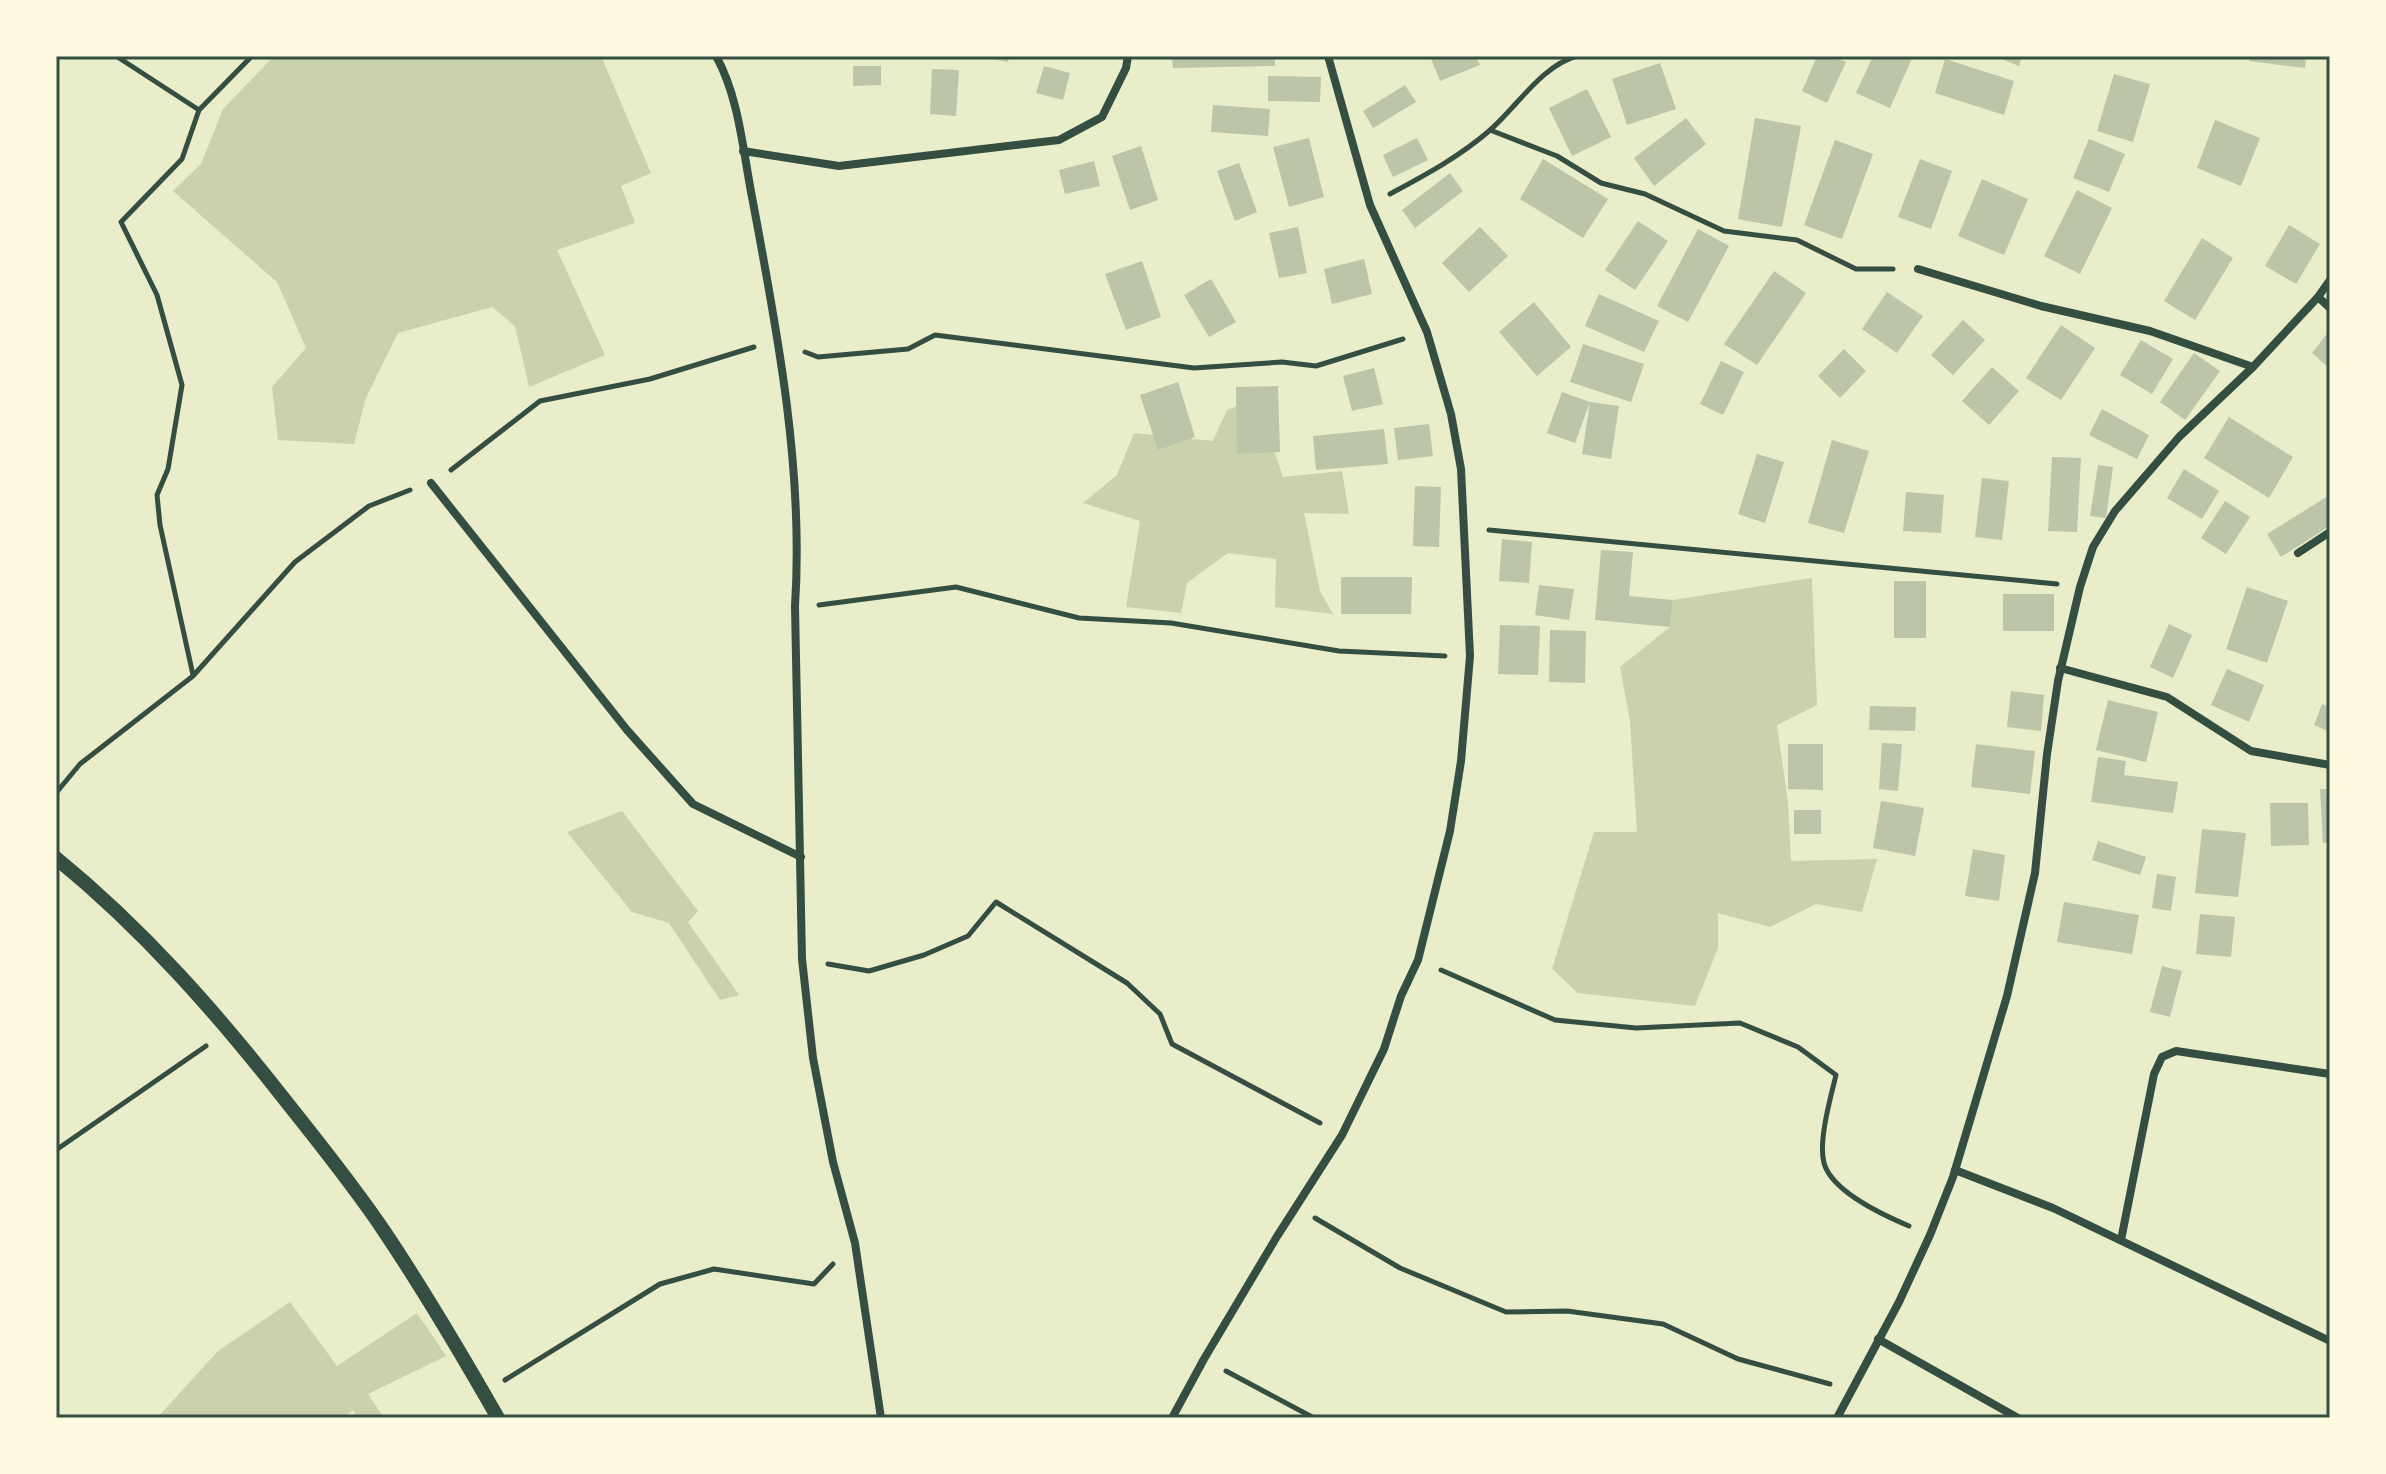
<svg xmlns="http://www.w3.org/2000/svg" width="2386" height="1474" font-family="Signika,sans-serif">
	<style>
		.green { fill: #cad2ad }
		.building { fill: #bcc5a7 }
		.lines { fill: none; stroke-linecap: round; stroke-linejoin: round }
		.path { stroke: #344e41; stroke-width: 5 }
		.minor { stroke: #344e41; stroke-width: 8 }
		.tertiary { stroke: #344e41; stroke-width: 14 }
		.neatline { fill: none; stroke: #344e41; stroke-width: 3 }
	</style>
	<rect width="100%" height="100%" fill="#e9edc9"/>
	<g class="green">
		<path d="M274 56H601L651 173 621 186 635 223 557 250 605 355 529 387 515 326 492 307 398 333 366 398 354 444 278 440 272 387 306 348 277 282 173 191 201 164 223 109Z"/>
		<path d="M1256 399 1283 477 1342 471 1349 514 1304 513 1320 591 1333 614 1275 607 1276 559 1228 553 1187 583 1181 613 1126 607 1140 521 1083 503 1117 475 1134 433 1213 441 1227 410Z"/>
		<path d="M1812 578 1817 705 1777 725 1788 802 1791 861 1877 859 1862 912 1816 904 1770 927 1718 913V948L1695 1006 1578 993 1552 969 1594 832H1637L1630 721 1620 667 1670 627 1673 600Z"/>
		<path d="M622 811 698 911 688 922 739 995 720 1000 669 923 632 912 567 832Z"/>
		<path d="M290 1302 337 1366 417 1313 446 1356 368 1394 384 1418H357L353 1410 344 1418H157L218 1351Z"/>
	</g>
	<g class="building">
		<path d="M979 56H1009L1008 62Z"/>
		<path d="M1172 56H1275V66L1173 68Z"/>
		<path d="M1430 56H1476L1480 65 1440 81Z"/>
		<path d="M1817 56H1831L1846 62 1827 103 1802 91Z"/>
		<path d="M1873 56H1913L1890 108 1856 93Z"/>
		<path d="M1994 56H2022L2019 66Z"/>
		<path d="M2250 56H2306L2305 68 2249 61Z"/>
		<path d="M1945 59 2014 81 2004 115 1935 93Z"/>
		<path d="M1660 63 1676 109 1627 125 1612 79Z"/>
		<path d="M853 66H881V85L853 86Z"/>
		<path d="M1044 66 1070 73 1063 100 1036 93Z"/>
		<path d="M932 69 959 70 956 116 930 114Z"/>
		<path d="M2114 74 2150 84 2133 142 2097 131Z"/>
		<path d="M1268 76 1321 77 1320 102 1268 101Z"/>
		<path d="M1405 85 1416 102 1373 128 1363 111Z"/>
		<path d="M1587 89 1611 137 1572 156 1549 108Z"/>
		<path d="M1213 105 1270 109 1268 136 1211 132Z"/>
		<path d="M1686 118 1706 144 1654 186 1634 158Z"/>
		<path d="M1755 118 1801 126 1782 227 1738 219Z"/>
		<path d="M2215 120 2260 138 2241 186 2197 168Z"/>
		<path d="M1309 138 1324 197 1289 207 1273 147Z"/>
		<path d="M1417 138 1428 160 1393 177 1383 155Z"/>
		<path d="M2089 139 2125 154 2109 192 2073 178Z"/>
		<path d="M1835 140 1873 154 1842 239 1804 225Z"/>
		<path d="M1141 146 1158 200 1130 210 1112 156Z"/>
		<path d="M1543 159 1608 199 1583 238 1520 199Z"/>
		<path d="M1920 159 1952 171 1931 229 1898 217Z"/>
		<path d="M1094 161 1100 186 1065 194 1059 170Z"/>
		<path d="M1239 163 1257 212 1235 221 1217 171Z"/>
		<path d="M1450 173 1463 191 1415 228 1402 210Z"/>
		<path d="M1982 179 2028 199 2004 255 1958 236Z"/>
		<path d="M2077 190 2112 208 2080 274 2044 256Z"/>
		<path d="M1638 221 1668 241 1635 290 1605 270Z"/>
		<path d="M2289 225 2320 244 2296 284 2265 266Z"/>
		<path d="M1298 227 1307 273 1279 278 1269 233Z"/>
		<path d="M1480 227 1508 256 1469 292 1442 263Z"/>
		<path d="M1698 229 1729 246 1688 322 1657 306Z"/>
		<path d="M2202 238 2233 258 2195 320 2164 301Z"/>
		<path d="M1364 259 1372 294 1332 304 1324 269Z"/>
		<path d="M1142 261 1161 317 1126 330 1105 274Z"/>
		<path d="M1774 271 1806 293 1757 365 1724 344Z"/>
		<path d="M1211 279 1236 322 1209 337 1184 295Z"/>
		<path d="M1887 292 1923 316 1897 353 1862 329Z"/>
		<path d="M1599 294 1659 321 1644 352 1585 326Z"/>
		<path d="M1534 302 1571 347 1537 376 1499 332Z"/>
		<path d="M1963 320 1985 340 1953 375 1931 355Z"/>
		<path d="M2061 325 2095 348 2061 400 2026 378Z"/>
		<path d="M2330 330V369L2312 353Z"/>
		<path d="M2141 340 2173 359 2152 394 2120 375Z"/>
		<path d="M1583 344 1644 364 1631 402 1570 382Z"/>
		<path d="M1844 349 1866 371 1840 398 1818 376Z"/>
		<path d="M2194 353 2220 371 2185 420 2160 402Z"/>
		<path d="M1721 361 1744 372 1723 415 1700 404Z"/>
		<path d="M1992 367 2019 391 1989 425 1962 401Z"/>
		<path d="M1374 368 1383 404 1352 411 1343 376Z"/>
		<path d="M1178 382 1195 437 1158 450 1140 395Z"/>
		<path d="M1278 386 1280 452 1237 454 1236 387Z"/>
		<path d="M1562 392 1590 402 1619 406 1611 459 1582 454 1590 402 1575 443 1547 433Z"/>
		<path d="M2102 409 2149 435 2137 459 2089 435Z"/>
		<path d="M2229 417 2293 457 2269 498 2204 458Z"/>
		<path d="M1429 424 1433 456 1398 460 1394 428Z"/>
		<path d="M1384 429 1388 464 1316 470 1313 436Z"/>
		<path d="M1832 440 1869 451 1844 533 1808 523Z"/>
		<path d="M1757 454 1784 462 1765 523 1738 514Z"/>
		<path d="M2052 457 2081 458 2077 532 2048 531Z"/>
		<path d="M2098 465 2113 467 2106 518 2090 516Z"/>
		<path d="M2184 469 2219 491 2202 519 2167 498Z"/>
		<path d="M1982 478 2009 481 2002 540 1975 537Z"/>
		<path d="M1415 486 1441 487 1439 547 1413 546Z"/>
		<path d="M1906 492 1944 495 1941 533 1903 531Z"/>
		<path d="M2328 496 2330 526 2281 557 2267 534Z"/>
		<path d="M2225 501 2250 517 2226 554 2201 538Z"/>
		<path d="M1502 539 1532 542 1529 583 1499 581Z"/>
		<path d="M1601 550 1633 552 1629 596 1673 600 1670 627 1595 620Z"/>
		<path d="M1341 577H1412L1411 614H1341Z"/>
		<rect x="1894" y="581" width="32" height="57"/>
		<path d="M1539 585 1574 589 1569 620 1535 615Z"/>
		<path d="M2247 587 2288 601 2267 663 2226 649Z"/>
		<rect x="2003" y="594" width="51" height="37"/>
		<path d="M2169 624 2192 635 2173 678 2150 667Z"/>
		<path d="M1500 625 1540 626 1538 675 1498 674Z"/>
		<path d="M1550 630 1586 631 1585 683 1549 682Z"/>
		<path d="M2227 669 2264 685 2249 722 2211 705Z"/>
		<path d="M2011 691 2044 695 2041 731 2007 727Z"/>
		<path d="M2108 700 2158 712 2146 762 2096 750Z"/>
		<path d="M2322 704 2330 707V732L2314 725Z"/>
		<path d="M1870 706 1916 707 1915 731 1869 730Z"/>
		<path d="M1882 743 1902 744 1898 791 1879 789Z"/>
		<path d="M1788 744H1823V790L1788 789Z"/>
		<path d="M1976 744 2035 751 2030 794 1971 787Z"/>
		<path d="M2098 757 2126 761 2124 775 2178 782 2173 813 2091 802Z"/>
		<path d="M2320 789H2330V842L2323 843Z"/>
		<path d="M1881 801 1924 808 1915 856 1873 848Z"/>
		<path d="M2270 803H2308L2309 845 2271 846Z"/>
		<rect x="1794" y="810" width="27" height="24"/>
		<path d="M2202 829 2246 833 2238 897 2195 893Z"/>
		<path d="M2098 841 2146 857 2140 875 2092 860Z"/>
		<path d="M1973 849 2005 855 1999 901 1965 896Z"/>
		<path d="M2157 874 2176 877 2171 911 2152 908Z"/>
		<path d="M2064 902 2139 915 2132 954 2057 942Z"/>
		<path d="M2200 914 2235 917 2231 957 2196 954Z"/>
		<path d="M2162 966 2182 971 2170 1017 2150 1012Z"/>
	</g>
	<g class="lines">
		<g class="path">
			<path d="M116 56 199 110"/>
			<path d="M1490 130 1557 156 1601 183 1645 194 1724 231 1797 240 1856 269H1893"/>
			<path d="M1390 194C1425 175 1459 157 1489 131 1517 107 1541 66 1577 56"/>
			<path d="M805 352 818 357 908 349 935 335 1194 368 1282 362 1316 366 1403 339"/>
			<path d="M451 470 540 401 650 379 754 347"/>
			<path d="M1489 530 2057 584"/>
			<path d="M819 605 956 587 1079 618 1171 623 1339 651 1445 656"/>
			<path d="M193 675 160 525 157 495 168 469 182 385 157 295 121 222 182 159 199 110 252 56"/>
			<path d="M56 793 80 764 193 676 295 562 369 506 410 490"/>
			<path d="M828 964 869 971 924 955 968 936 996 902 1127 983 1160 1014 1172 1044 1320 1123"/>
			<path d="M1441 970 1555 1020 1636 1028 1740 1023 1798 1047 1836 1075C1831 1096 1818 1141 1824 1163 1832 1192 1883 1215 1909 1226"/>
			<path d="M56 1150 206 1046"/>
			<path d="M1315 1218 1400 1268 1506 1312 1567 1311 1663 1324 1738 1359 1830 1384"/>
			<path d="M1226 1371 1314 1418"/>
			<path d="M505 1380 660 1284 714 1269 814 1284 833 1264"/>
		</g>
		<g class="minor">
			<path d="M716 56C739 97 743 151 752 197 777 330 804 470 795 606L802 959 813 1058 833 1162 855 1243 881 1418"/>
			<path d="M743 151 839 166 1059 140 1102 117 1126 68 1128 56"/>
			<path d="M1918 269 2041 306 2150 331 2253 367"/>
			<path d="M2318 297 2330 308"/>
			<path d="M431 483 627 730 693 804 801 857"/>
			<path d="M2298 553 2330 532"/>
			<path d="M2060 668 2167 697 2251 751 2330 765"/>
			<path d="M1955 1170 2053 1208 2330 1341"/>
			<path d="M2121 1240 2154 1074 2162 1057 2176 1051 2330 1074"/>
			<path d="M1878 1339 2018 1418"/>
			<path d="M1172 1418 1204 1359 1276 1238 1342 1135 1384 1049 1401 996 1418 960 1450 831 1461 761 1470 656 1461 469 1451 414 1427 332 1370 205 1328 56"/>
			<path d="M1837 1418 1899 1302 1930 1235 1953 1177 1971 1117 2007 996 2035 873 2047 754 2058 681 2080 587 2093 547 2115 511 2179 437 2253 367 2318 297 2330 280"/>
		</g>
		<path class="tertiary" d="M56 858C143 929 216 1012 285 1100 319 1143 354 1186 384 1231 425 1292 462 1355 498 1418"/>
	</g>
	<rect width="2386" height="1474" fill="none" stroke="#fefae0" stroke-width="116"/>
	<rect x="58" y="58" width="2270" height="1358" class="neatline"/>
</svg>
